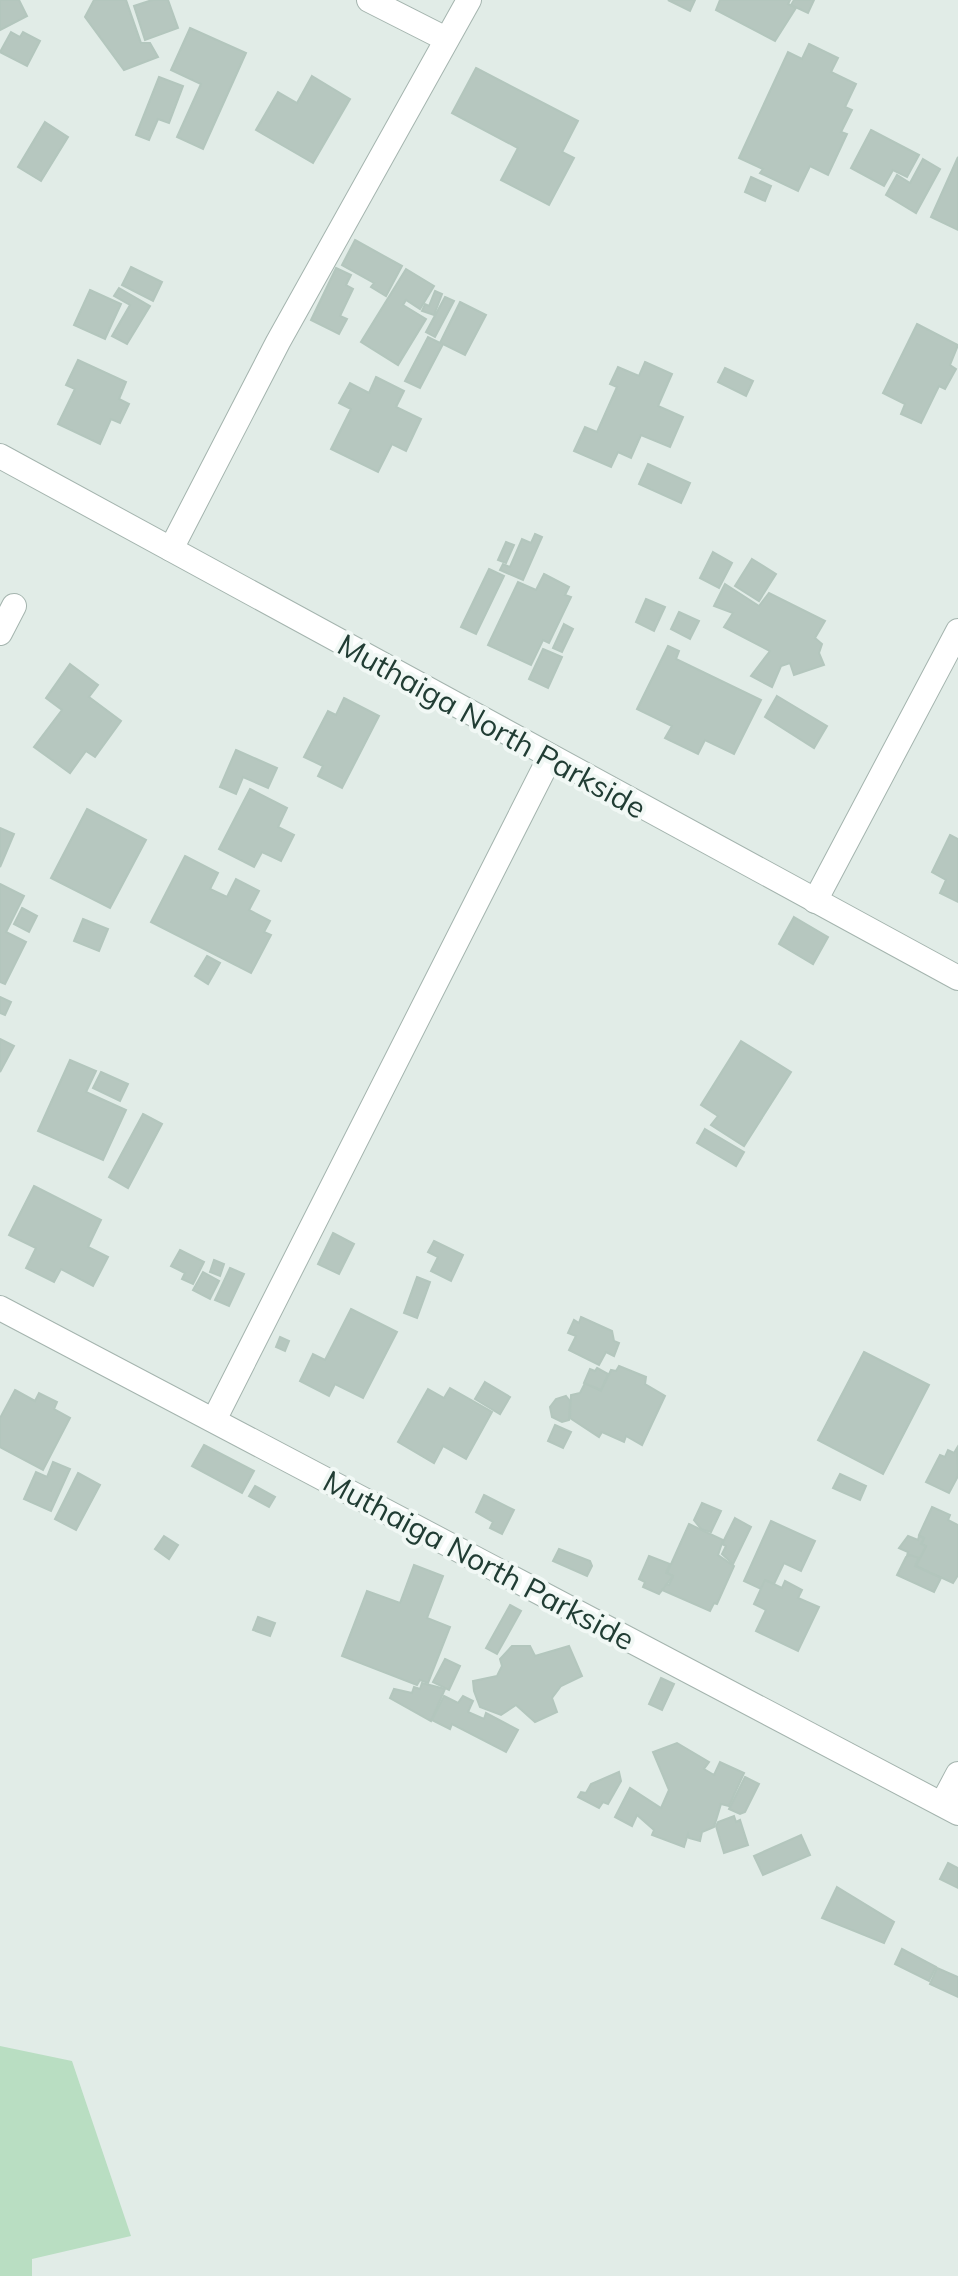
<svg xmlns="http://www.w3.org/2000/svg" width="958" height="2276" font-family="Mulish,sans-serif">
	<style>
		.green { fill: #b9dec2 }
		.building { fill: #b6c7bf; stroke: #b3c6bd; stroke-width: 2 }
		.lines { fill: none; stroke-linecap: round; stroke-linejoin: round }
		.street-casing { stroke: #a4b4ae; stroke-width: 26 }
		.street { stroke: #fff; stroke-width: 24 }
		.labels { text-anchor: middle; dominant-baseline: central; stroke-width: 8; stroke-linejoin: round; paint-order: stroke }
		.street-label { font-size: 30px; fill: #213d34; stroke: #f1f8f5 }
	</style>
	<rect width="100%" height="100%" fill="#e1ece7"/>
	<path class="green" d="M0 2046 72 2061 131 2236 32 2259V2276H0Z"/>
	<g class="building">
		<path d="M0 0H19L27 16 0 30Z"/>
		<path d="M94 0H126L141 43H150L158 57 124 70 85 17Z"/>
		<path d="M152 0H168L178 28 145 40 134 6Z"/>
		<path d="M668 0H695L690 11Z"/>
		<path d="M720 0H790L788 4 796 8 775 41 716 10Z"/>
		<path d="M794 0H814L808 13 791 5Z"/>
		<path d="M190 28 246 53 203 149 177 137 201 84 171 70Z"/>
		<path d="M11 32 20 37 23 32 40 41 27 66 0 52Z"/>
		<path d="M809 44 838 58 831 72 856 84 845 107 852 110 841 132 847 134 828 175 810 166 798 191 760 173 763 169 739 158 788 52 802 59Z"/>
		<path d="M476 68 578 121 562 152 574 158 549 205 501 180 518 148 452 113Z"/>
		<path d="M312 76 350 99 313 163 256 130 278 92 297 103Z"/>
		<path d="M159 77 183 86 169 123 158 119 149 140 136 135Z"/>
		<path d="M45 122 68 137 41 181 18 167Z"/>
		<path d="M871 130 919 155 907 177 893 170 884 186 851 168Z"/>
		<path d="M958 157V230L931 217Z"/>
		<path d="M923 159 940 169 916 213 886 195 897 175 910 183Z"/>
		<path d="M751 177 771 186 765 201 745 192Z"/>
		<path d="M355 240 402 266 386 296 371 287 374 283 342 265Z"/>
		<path d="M131 267 162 282 153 301 122 285Z"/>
		<path d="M336 268 351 275 346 285 353 289 340 316 347 319 339 334 311 320Z"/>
		<path d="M406 269 434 286 420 309 406 300 403 305 426 319 398 365 361 342Z"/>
		<path d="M119 288 150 306 127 344 112 336 130 305 114 296Z"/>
		<path d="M90 290 121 304 105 339 74 325Z"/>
		<path d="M435 291 442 294 434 315 422 311 425 304 429 306Z"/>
		<path d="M445 297 454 301 435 337 426 332Z"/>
		<path d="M460 302 486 315 465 355 443 344 420 388 405 381 428 337 440 343Z"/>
		<path d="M917 324 958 345 950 365 956 369 945 389 939 386 921 423 901 414 905 404 883 393Z"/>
		<path d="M78 360 126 382 119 399 129 404 120 423 111 419 100 444 58 424 75 389 66 385Z"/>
		<path d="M645 362 672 374 658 406 683 417 670 447 641 435 631 458 618 452 611 467 574 451 585 427 597 432 617 387 610 384 618 367 639 376Z"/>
		<path d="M725 368 753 381 746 396 718 382Z"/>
		<path d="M376 377 404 391 396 407 421 419 406 451 392 444 378 472 331 449 351 409 339 403 350 383 369 393Z"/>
		<path d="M648 464 690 483 681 503 639 484Z"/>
		<path d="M535 534 542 537 523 580 500 570 503 564 510 567 522 539 531 543Z"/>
		<path d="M506 542 514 545 506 563 498 560Z"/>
		<path d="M713 552 732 563 719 588 700 578Z"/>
		<path d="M752 559 776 574 759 601 735 586Z"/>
		<path d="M489 569 504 576 476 634 461 627Z"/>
		<path d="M544 574 569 587 565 595 571 597 549 643 543 640 531 665 488 645 518 582 536 590Z"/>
		<path d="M725 584 759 606 769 593 825 621 815 638 822 644 819 653 824 665 794 675 790 663 781 666 772 687 751 676 770 651 724 627 733 613 714 606Z"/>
		<path d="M646 599 665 607 654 631 636 622Z"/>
		<path d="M679 612 699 621 690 639 671 629Z"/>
		<path d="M564 624 573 629 562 652 553 648Z"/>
		<path d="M668 646 679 651 676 659 761 700 734 754 705 740 698 754 665 738 672 726 637 709Z"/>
		<path d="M543 649 562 657 548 688 529 679Z"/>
		<path d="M70 664 98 685 89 697 121 721 95 757 86 751 70 773 34 747 62 710 46 698Z"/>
		<path d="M777 696 827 726 814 748 765 717Z"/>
		<path d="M344 698 379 716 342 788 318 776 323 766 304 757 328 711 336 715Z"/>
		<path d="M236 750 277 768 268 788 243 777 236 794 220 787Z"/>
		<path d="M250 789 287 808 278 827 294 835 281 861 262 852 254 867 219 849Z"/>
		<path d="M87 809 146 840 110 908 51 878Z"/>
		<path d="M0 828 14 834 0 867Z"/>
		<path d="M950 835 958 839V902L940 893 946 880 932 872Z"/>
		<path d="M185 856 218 873 210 889 227 897 236 879 259 891 249 910 270 921 264 932 271 935 251 973 151 922Z"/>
		<path d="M0 884 24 896 6 932 26 942 5 984 0 982Z"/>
		<path d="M22 908 37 916 29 932 14 924Z"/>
		<path d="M794 917 828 937 813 964 779 944Z"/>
		<path d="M83 919 108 929 99 951 74 941Z"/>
		<path d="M207 956 220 963 208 984 195 976Z"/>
		<path d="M0 997 11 1002 5 1015 0 1013Z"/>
		<path d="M0 1039 14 1046 0 1072Z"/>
		<path d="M741 1041 791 1072 744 1146 711 1125 718 1116 701 1105Z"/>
		<path d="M70 1060 96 1071 86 1092 126 1110 103 1160 38 1131Z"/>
		<path d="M101 1072 128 1084 120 1101 93 1088Z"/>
		<path d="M143 1114 162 1124 128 1188 109 1177Z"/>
		<path d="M705 1129 744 1152 736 1166 697 1143Z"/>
		<path d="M34 1186 101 1220 88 1247 108 1257 93 1286 61 1269 54 1282 26 1268 36 1248 9 1235Z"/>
		<path d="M333 1233 354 1244 339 1274 318 1264Z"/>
		<path d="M434 1241 463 1255 451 1281 431 1271 438 1257 428 1252Z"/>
		<path d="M180 1250 204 1262 193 1284 182 1279 185 1273 171 1266Z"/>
		<path d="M214 1260 224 1264 220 1276 210 1272Z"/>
		<path d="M230 1268 244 1274 229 1306 215 1300Z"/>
		<path d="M203 1272 219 1281 210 1299 193 1290Z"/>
		<path d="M417 1277 430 1282 417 1318 404 1313Z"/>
		<path d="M351 1309 397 1332 363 1398 335 1384 329 1396 300 1381 313 1354 325 1360Z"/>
		<path d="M581 1317 612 1331 614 1341 619 1343 614 1356 606 1352 599 1365 569 1350 576 1336 568 1333 574 1320 579 1323Z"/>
		<path d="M280 1337 289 1341 285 1351 276 1347Z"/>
		<path d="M864 1352 929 1385 883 1474 818 1440Z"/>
		<path d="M619 1366 646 1377 645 1384 665 1396 642 1445 626 1436 624 1442 602 1432 599 1437 570 1418 571 1395 580 1393 585 1383 601 1391 611 1370 616 1371Z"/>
		<path d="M597 1368 608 1374 601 1390 584 1383 590 1369 595 1371Z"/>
		<path d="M485 1382 510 1397 500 1414 475 1399Z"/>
		<path d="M450 1388 492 1412 466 1459 443 1446 434 1463 398 1442 428 1389 444 1398Z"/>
		<path d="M15 1390 35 1401 39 1393 57 1402 54 1409 70 1418 43 1470 0 1447V1418Z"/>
		<path d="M566 1396 570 1401 569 1420 562 1422 552 1417 550 1407 556 1399Z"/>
		<path d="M555 1425 571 1432 563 1448 548 1441Z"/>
		<path d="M204 1445 254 1471 242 1493 192 1466Z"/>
		<path d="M957 1448 958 1476 949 1493 926 1482 940 1455 945 1457 948 1450 954 1453Z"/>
		<path d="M53 1462 70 1469 51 1511 24 1499 36 1472 47 1477Z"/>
		<path d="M78 1473 100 1485 76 1530 55 1519Z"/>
		<path d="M840 1474 866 1486 860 1500 833 1488Z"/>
		<path d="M255 1486 275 1497 269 1507 249 1496Z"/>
		<path d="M484 1495 514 1510 502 1534 490 1528 493 1522 476 1512Z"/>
		<path d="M702 1503 721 1511 711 1532 701 1529 694 1520Z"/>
		<path d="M932 1507 950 1515 948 1520 958 1525V1575L953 1583 916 1566 926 1546 921 1544 924 1538 919 1535Z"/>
		<path d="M735 1518 751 1527 733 1564 722 1554 726 1546 722 1544Z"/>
		<path d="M771 1521 815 1541 801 1571 784 1563 774 1584 765 1580 761 1589 744 1581Z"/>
		<path d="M689 1524 723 1540 718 1555 734 1566 717 1604 714 1603 710 1611 662 1590 665 1583 669 1585 673 1576 667 1573Z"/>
		<path d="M164 1536 178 1545 169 1559 155 1549Z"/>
		<path d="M908 1536 918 1540 919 1536 924 1538 921 1544 926 1546 920 1558 907 1556 908 1552 899 1548Z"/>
		<path d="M559 1549 590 1561 592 1566 587 1576 553 1561Z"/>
		<path d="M910 1555 919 1558 915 1566 941 1578 934 1592 897 1575 906 1557Z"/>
		<path d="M649 1556 670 1564 666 1573 673 1576 659 1594 643 1587 645 1582 639 1579Z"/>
		<path d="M414 1565 443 1576 427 1618 450 1627 428 1683 420 1680 417 1685 342 1656 367 1591 400 1603Z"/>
		<path d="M765 1580 782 1588 785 1581 802 1590 798 1598 819 1607 798 1651 756 1631 766 1610 754 1604Z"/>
		<path d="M510 1605 521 1611 497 1654 486 1648Z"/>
		<path d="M258 1617 275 1623 270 1636 253 1630Z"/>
		<path d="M512 1646H530L535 1656 569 1646 582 1676 561 1686 552 1698 557 1712 535 1722 516 1705 501 1715 480 1707 474 1691 473 1681 497 1676 502 1666 500 1659Z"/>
		<path d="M445 1659 460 1666 449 1690 433 1682Z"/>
		<path d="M661 1678 674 1684 662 1710 649 1704Z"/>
		<path d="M422 1683 445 1689 431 1721 390 1698 394 1689 412 1693 414 1687 420 1689Z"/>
		<path d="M444 1696 458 1703 463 1696 473 1701 468 1712 484 1719 486 1713 518 1730 506 1752 452 1724 450 1729 432 1720Z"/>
		<path d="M677 1743 709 1762 704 1769 714 1775 720 1762 744 1773 729 1806 721 1804 714 1827 702 1832 700 1841 689 1838 688 1834 684 1847 652 1835 654 1830 637 1815 632 1826 615 1817 630 1788 661 1808 669 1790 653 1752Z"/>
		<path d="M619 1772 621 1781 608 1804 603 1802 599 1808 578 1797 581 1792 586 1793 591 1784Z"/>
		<path d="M745 1777 759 1784 745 1812 740 1814 729 1809Z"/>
		<path d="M734 1816 736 1822 740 1820 748 1845 724 1853 716 1826 718 1822Z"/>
		<path d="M801 1835 810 1855 763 1875 754 1856Z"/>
		<path d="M948 1863 958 1868V1888L940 1879Z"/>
		<path d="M837 1887 894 1922 884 1943 822 1918Z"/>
		<path d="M902 1949 936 1967 929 1981 895 1964Z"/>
		<path d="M937 1968 958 1977V1997L930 1984Z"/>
	</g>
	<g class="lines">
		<g class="street-casing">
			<g id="street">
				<path d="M369 0 446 39"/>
				<path d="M0 456 958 978"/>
				<path d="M171 549 278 342 469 0"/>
				<path d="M0 633 14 606"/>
				<path d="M815 901 958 631"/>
				<path d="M0 1308 958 1813"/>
				<path d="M214 1420 550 757"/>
				<path d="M942 1804 958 1774"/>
			</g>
		</g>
		<use href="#street" class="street"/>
	</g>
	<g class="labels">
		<g class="street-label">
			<text transform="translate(492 726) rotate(29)">Muthaiga North Parkside</text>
			<text transform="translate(479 1560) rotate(28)">Muthaiga North Parkside</text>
		</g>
	</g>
</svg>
